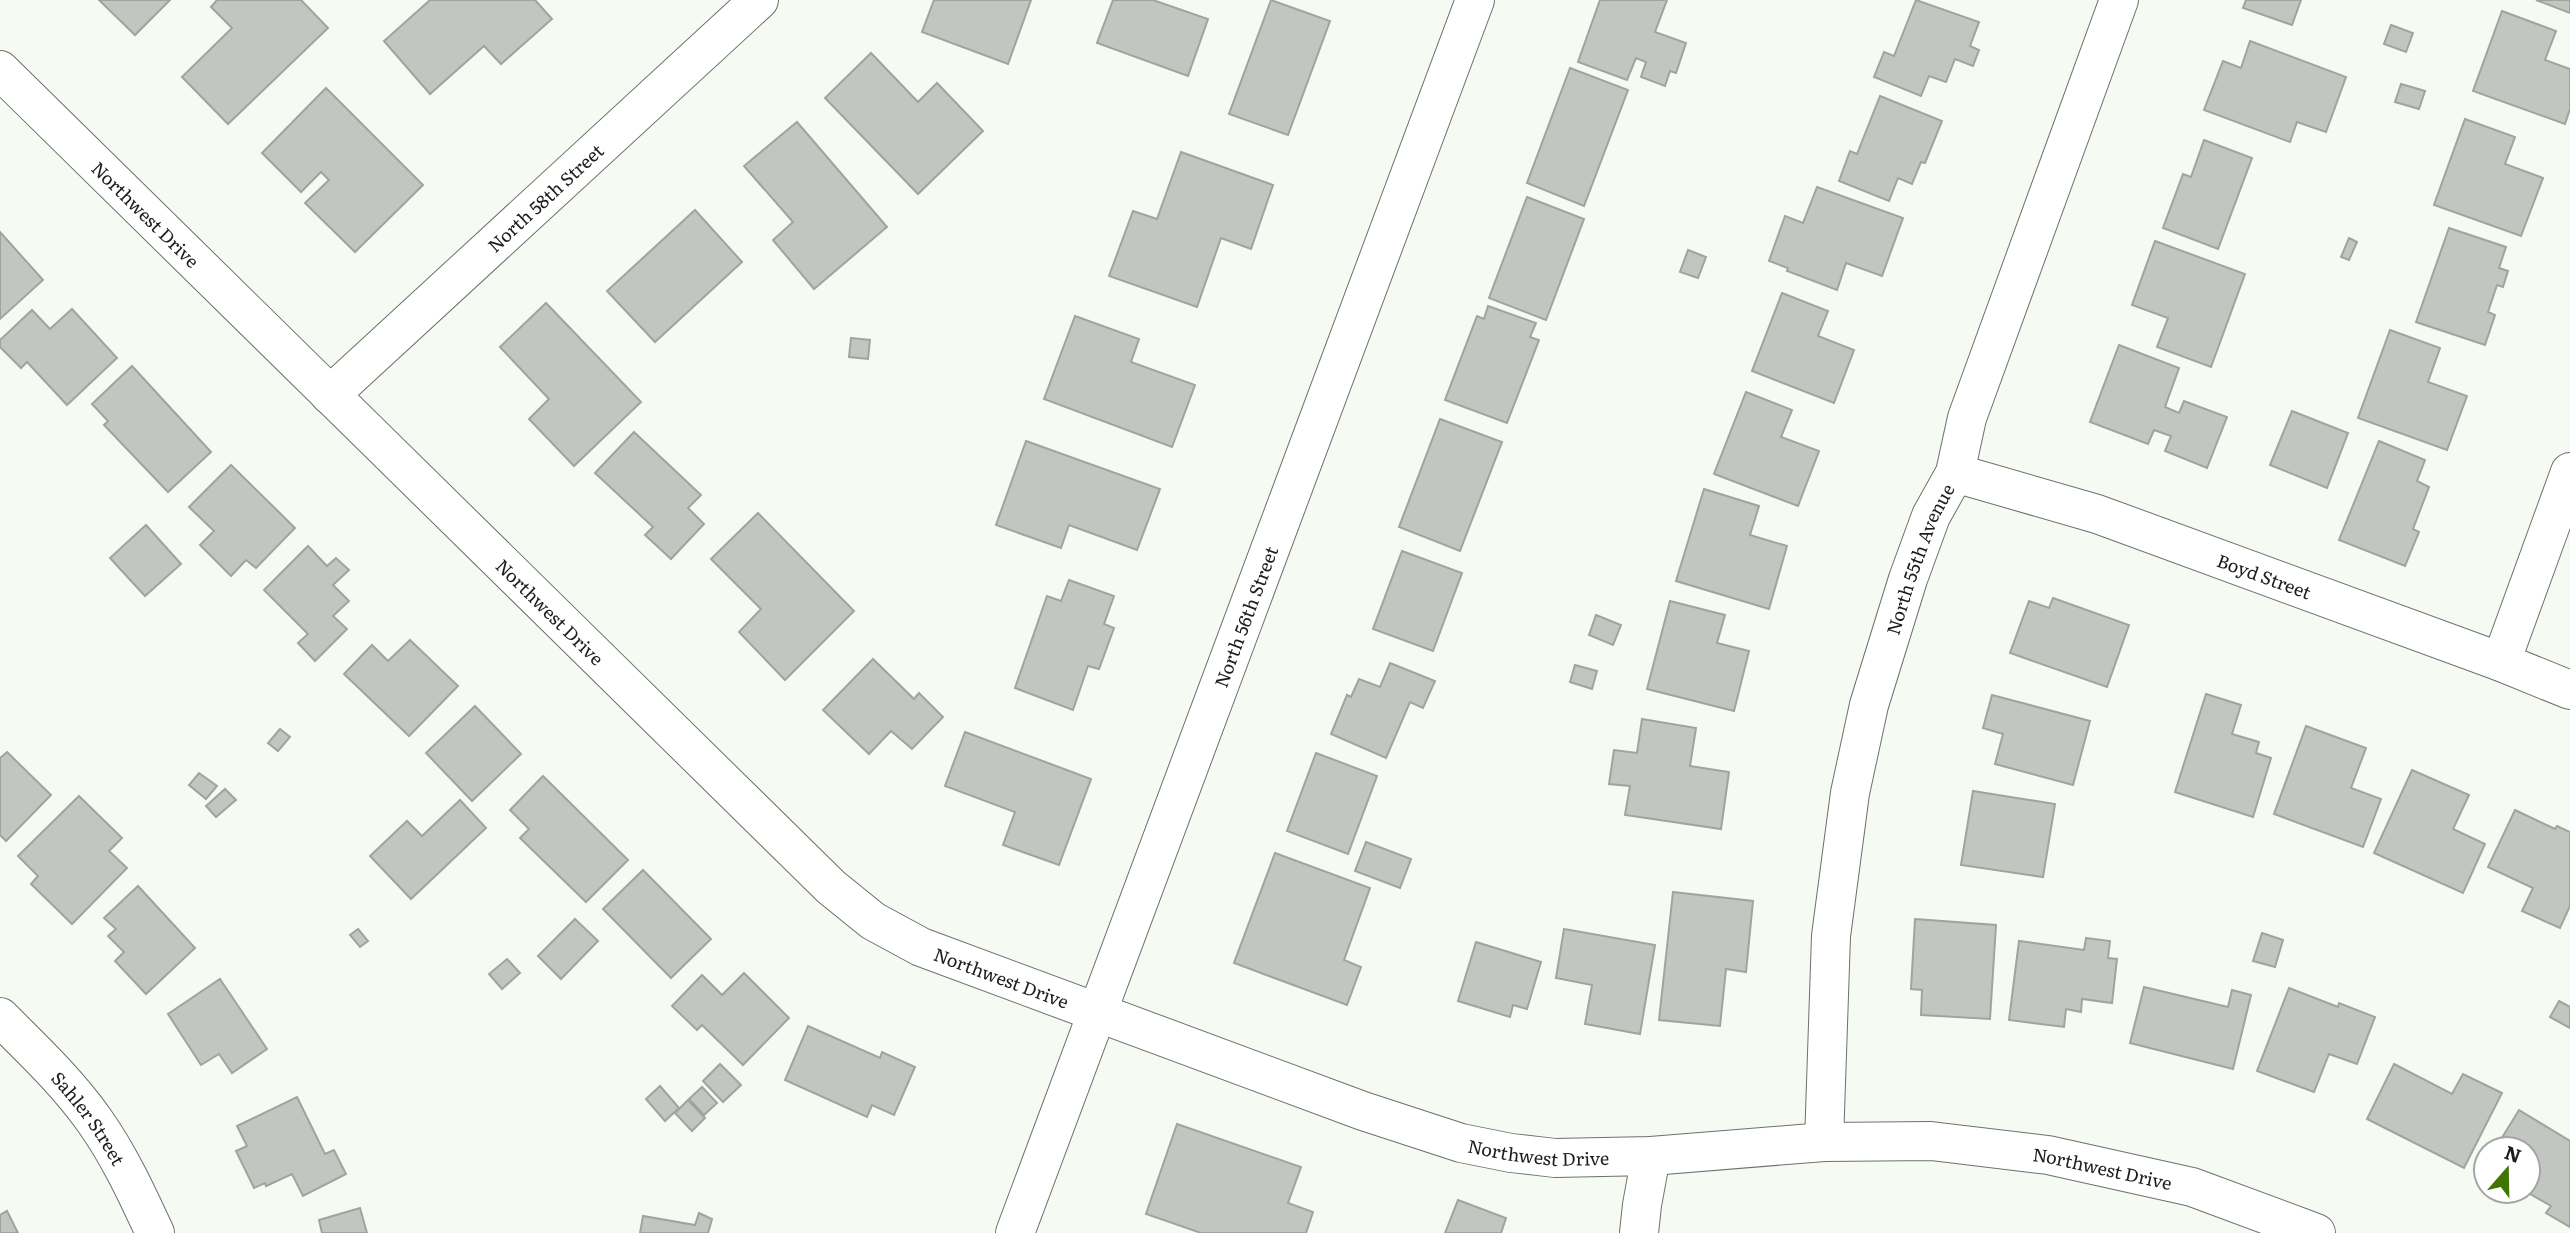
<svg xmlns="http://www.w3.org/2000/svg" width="2570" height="1233" font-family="Literata,serif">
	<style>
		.building { fill: #c2c6c0; stroke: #a0a49e; stroke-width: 2 }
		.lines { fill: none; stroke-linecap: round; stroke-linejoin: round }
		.minor-casing { stroke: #6d716b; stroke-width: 40 }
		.minor { stroke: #fff; stroke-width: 38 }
		.labels { text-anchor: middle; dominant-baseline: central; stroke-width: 5; stroke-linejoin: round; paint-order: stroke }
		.street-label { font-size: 18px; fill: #1d1e1c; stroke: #fff }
	</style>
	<rect width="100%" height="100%" fill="#f5faf3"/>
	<g class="building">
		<path d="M99 0H170L135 35Z"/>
		<path d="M217 0H301L328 28 228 124 182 77 232 28 211 7Z"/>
		<path d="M430 0H535L552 19 501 64 484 46 430 94 384 41Z"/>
		<path d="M934 0H1031L1008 64 922 32Z"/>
		<path d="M1113 0H1153L1208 19 1188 76 1097 43Z"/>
		<path d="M1271 0 1330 21 1288 135 1229 114Z"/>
		<path d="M1600 0H1667L1655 32 1686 43 1676 73 1670 71 1665 86 1641 77 1646 62 1636 58 1627 80 1578 62Z"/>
		<path d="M1916 0 1979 22 1970 46 1979 50 1973 66 1955 59 1946 82 1929 76 1921 96 1874 77 1884 52 1894 56Z"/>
		<path d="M2246 0H2301L2292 25 2243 8Z"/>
		<path d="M2536 0H2570V13Z"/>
		<path d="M2502 11 2556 31 2545 60 2570 69V109L2565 124 2473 91Z"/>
		<path d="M2391 25 2413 33 2406 52 2384 44Z"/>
		<path d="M2250 41 2346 77 2326 132 2297 122 2290 142 2204 110 2223 61 2241 68Z"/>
		<path d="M871 53 918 102 937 83 983 131 918 194 825 98Z"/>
		<path d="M1570 68 1628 90 1584 206 1527 183Z"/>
		<path d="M2401 84 2425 91 2419 109 2395 102Z"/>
		<path d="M326 88 423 185 355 252 305 203 329 180 321 172 301 192 262 153Z"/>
		<path d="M1880 96 1942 121 1925 163 1921 162 1912 184 1898 178 1889 201 1839 181 1850 151 1857 154Z"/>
		<path d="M2465 119 2515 137 2505 164 2543 178 2521 236 2434 205Z"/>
		<path d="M797 122 887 227 814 289 773 240 793 222 744 166Z"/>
		<path d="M2204 140 2252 158 2218 249 2163 228 2183 174 2191 177Z"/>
		<path d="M1181 152 1273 185 1251 249 1221 238 1197 307 1109 276 1133 211 1157 219Z"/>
		<path d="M1817 187 1903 218 1882 276 1846 263 1837 290 1787 271 1788 268 1769 261 1785 216 1803 223Z"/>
		<path d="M1527 197 1584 219 1546 320 1489 298Z"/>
		<path d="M695 210 742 262 655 342 607 291Z"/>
		<path d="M2449 228 2506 247 2499 268 2508 271 2503 287 2497 285 2488 312 2495 315 2485 345 2416 322Z"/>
		<path d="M0 232 43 280 0 319Z"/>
		<path d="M2349 238 2357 242 2349 260 2341 257Z"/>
		<path d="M2155 241 2245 274 2211 367 2157 347 2168 318 2132 305Z"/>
		<path d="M1688 250 1706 257 1698 278 1680 272Z"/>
		<path d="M1782 293 1828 311 1818 336 1854 350 1834 403 1752 371Z"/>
		<path d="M546 303 641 402 574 466 529 419 549 399 500 347Z"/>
		<path d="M1488 306 1536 323 1530 337 1539 340 1507 423 1445 400 1477 316 1484 319Z"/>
		<path d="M72 309 117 358 67 405 27 362 21 368 0 347V340L32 310 50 329Z"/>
		<path d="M1075 316 1139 339 1131 362 1195 385 1172 447 1044 399Z"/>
		<path d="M2390 330 2440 348 2428 382 2467 396 2447 450 2358 418Z"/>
		<path d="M851 338 870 340 868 359 849 357Z"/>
		<path d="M2119 345 2179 368 2165 407 2179 413 2184 401 2227 417 2207 468 2165 451 2171 436 2154 430 2148 444 2090 422Z"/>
		<path d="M132 366 211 452 168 492 104 425 108 421 92 404Z"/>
		<path d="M1746 392 1792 410 1781 437 1819 451 1798 506 1714 474Z"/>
		<path d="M2292 411 2348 433 2327 488 2270 465Z"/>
		<path d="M1440 419 1502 442 1460 551 1399 527Z"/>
		<path d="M634 432 701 495 688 508 704 524 671 559 645 535 653 527 595 473Z"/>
		<path d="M1026 441 1160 489 1137 550 1069 525 1061 548 996 525Z"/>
		<path d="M2379 441 2425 460 2417 481 2429 487 2413 529 2419 532 2405 566 2339 540Z"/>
		<path d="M231 465 295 528 256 568 246 560 231 576 200 545 214 531 189 507Z"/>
		<path d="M1704 489 1759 506 1750 535 1787 546 1769 609 1676 581Z"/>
		<path d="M758 513 854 611 785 680 739 632 761 609 711 559Z"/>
		<path d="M146 525 181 564 145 596 110 558Z"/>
		<path d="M308 546 327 566 336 558 349 570 333 585 349 601 333 616 347 629 315 661 298 643 308 634 264 590Z"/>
		<path d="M1402 551 1462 573 1433 651 1373 629Z"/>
		<path d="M1069 580 1114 596 1104 624 1114 628 1099 669 1088 666 1073 710 1015 688 1047 596 1061 601Z"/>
		<path d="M2053 598 2129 625 2107 687 2010 653 2029 601 2049 608Z"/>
		<path d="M1670 601 1725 615 1717 643 1749 651 1734 711 1647 689Z"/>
		<path d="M1596 615 1621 625 1613 645 1589 635Z"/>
		<path d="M410 640 458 686 409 736 344 674 372 645 388 661Z"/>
		<path d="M873 659 914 699 919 693 943 717 912 749 891 731 869 754 823 710Z"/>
		<path d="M1390 663 1435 681 1423 708 1410 702 1386 758 1331 734 1347 695 1351 697 1359 679 1380 687Z"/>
		<path d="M1575 665 1597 671 1592 689 1570 682Z"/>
		<path d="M2206 694 2241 705 2232 734 2259 742 2256 753 2271 758 2253 817 2175 792Z"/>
		<path d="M1992 695 2090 721 2073 785 1995 764 2003 734 1983 728Z"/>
		<path d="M475 706 521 754 472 801 426 753Z"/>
		<path d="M1642 719 1696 728 1690 766 1729 772 1721 829 1625 815 1630 786 1609 784 1614 750 1637 753Z"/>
		<path d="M2306 726 2366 748 2351 788 2381 799 2363 847 2274 814Z"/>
		<path d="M280 729 290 737 278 751 268 743Z"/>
		<path d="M965 732 1091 779 1059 865 1003 845 1015 812 945 786Z"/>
		<path d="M7 752 51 795 6 841 0 835V758Z"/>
		<path d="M1316 753 1377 776 1348 854 1287 831Z"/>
		<path d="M2412 770 2469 795 2453 829 2485 844 2463 893 2374 853Z"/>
		<path d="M199 773 217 786 206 799 189 785Z"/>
		<path d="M543 776 628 860 586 902 520 838 529 829 510 810Z"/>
		<path d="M225 789 236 800 216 817 206 806Z"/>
		<path d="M1973 791 2055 804 2043 877 1961 865Z"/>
		<path d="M79 796 122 838 109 851 127 868 72 924 31 884 38 876 18 856Z"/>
		<path d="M460 800 486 828 411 899 370 856 407 821 422 836Z"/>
		<path d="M2515 810 2555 829 2557 826 2570 832V906L2560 928 2522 911 2533 888 2488 867Z"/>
		<path d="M1366 842 1411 859 1400 888 1355 871Z"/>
		<path d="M1275 853 1370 888 1344 960 1361 967 1347 1005 1234 963Z"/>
		<path d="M643 870 711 939 671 978 603 909Z"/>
		<path d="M138 886 195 948 146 994 115 961 124 952 108 936 116 929 104 918Z"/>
		<path d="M1673 892 1753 901 1746 972 1726 969 1720 1026 1659 1020Z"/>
		<path d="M575 919 598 941 561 979 538 956Z"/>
		<path d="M1915 919 1996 925 1990 1019 1921 1015 1922 990 1911 989Z"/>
		<path d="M358 929 368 941 360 947 350 935Z"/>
		<path d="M1564 929 1655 945 1640 1034 1585 1024 1592 985 1556 978Z"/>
		<path d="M2262 933 2283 940 2275 967 2253 961Z"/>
		<path d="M2086 938 2110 941 2108 958 2117 959 2112 1003 2082 999 2081 1012 2066 1009 2064 1027 2009 1020 2019 941 2084 950Z"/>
		<path d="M1476 942 1541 962 1527 1009 1513 1005 1510 1017 1458 1001Z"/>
		<path d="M507 959 520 973 502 989 489 974Z"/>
		<path d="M744 973 789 1018 743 1065 702 1025 697 1030 672 1006 702 975 722 995Z"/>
		<path d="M220 979 267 1049 232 1073 219 1054 201 1065 168 1014Z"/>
		<path d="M2144 987 2228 1007 2232 990 2251 995 2233 1069 2130 1043Z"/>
		<path d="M2289 988 2338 1007 2339 1003 2375 1017 2357 1064 2329 1054 2314 1092 2257 1071Z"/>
		<path d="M2559 1001 2570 1007V1028L2550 1017Z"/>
		<path d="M808 1026 880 1058 882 1052 915 1067 894 1115 872 1105 867 1117 785 1080Z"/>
		<path d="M720 1064 741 1085 723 1102 703 1081Z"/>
		<path d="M2394 1064 2452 1094 2463 1074 2502 1093 2464 1168 2367 1119Z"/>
		<path d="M660 1086 679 1108 665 1121 646 1099Z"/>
		<path d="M702 1087 717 1103 704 1115 689 1099Z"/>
		<path d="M297 1097 325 1154 334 1150 346 1174 303 1196 292 1174 266 1186 265 1183 254 1188 236 1151 247 1146 237 1126Z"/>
		<path d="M688 1100 705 1118 692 1131 675 1113Z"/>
		<path d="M2519 1110 2570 1141V1227L2546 1213 2551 1206 2525 1191H2528V1149H2495Z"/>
		<path d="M1177 1124 1301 1167 1288 1203 1313 1212 1306 1233H1201L1146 1214Z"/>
		<path d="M1458 1200 1506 1218 1501 1233H1445Z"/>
		<path d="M360 1208 367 1233H322L319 1220Z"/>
		<path d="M7 1211 18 1233H0V1215Z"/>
		<path d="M699 1213 712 1219 708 1233H640L643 1216 695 1225Z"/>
	</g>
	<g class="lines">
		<g class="minor-casing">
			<g id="minor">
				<path id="s1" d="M0 70 831 887 873 921 921 947 1363 1111 1461 1143 1511 1153 1555 1158 1651 1156 1824 1142 1931 1141 2048 1155 2192 1187 2316 1233"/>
				<path id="s2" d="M330 395 759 0"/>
				<path id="s3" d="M1955 473 2097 514 2501 662 2570 690"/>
				<path d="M2501 662 2570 472"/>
				<path id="s4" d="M0 1017C33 1050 67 1082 94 1120 119 1155 137 1194 155 1233"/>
				<path id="s5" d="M1824 1142 1831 936 1850 793 1869 705 1908 579 1931 516 1955 473 1967 418 2119 0"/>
				<path id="s6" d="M1015 1233 1475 0"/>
				<path d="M1639 1233 1642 1205 1651 1156"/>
			</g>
		</g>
		<use href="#minor" class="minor"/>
	</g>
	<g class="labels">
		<g class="street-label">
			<text stroke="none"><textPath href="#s2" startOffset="292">North 58th Street</textPath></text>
			<text stroke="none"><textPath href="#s1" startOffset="205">Northwest Drive</textPath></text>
			<text stroke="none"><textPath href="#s5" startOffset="595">North 55th Avenue</textPath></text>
			<text stroke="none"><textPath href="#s3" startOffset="326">Boyd Street</textPath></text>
			<text stroke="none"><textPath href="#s1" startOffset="772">Northwest Drive</textPath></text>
			<text stroke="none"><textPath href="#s6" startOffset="658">North 56th Street</textPath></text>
			<text stroke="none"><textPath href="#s1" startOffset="1360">Northwest Drive</textPath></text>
			<text stroke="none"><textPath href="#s4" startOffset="135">Sahler Street</textPath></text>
			<text stroke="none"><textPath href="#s1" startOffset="1927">Northwest Drive</textPath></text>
			<text stroke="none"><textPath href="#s1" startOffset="2494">Northwest Drive</textPath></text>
		</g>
	</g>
	<g transform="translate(2507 1170) rotate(20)"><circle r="33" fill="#ffffff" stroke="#a5a5a4" stroke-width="2"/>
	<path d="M0-5L12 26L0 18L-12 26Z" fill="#417500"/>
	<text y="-10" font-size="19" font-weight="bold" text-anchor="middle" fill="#1d1e1c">N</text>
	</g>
</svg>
